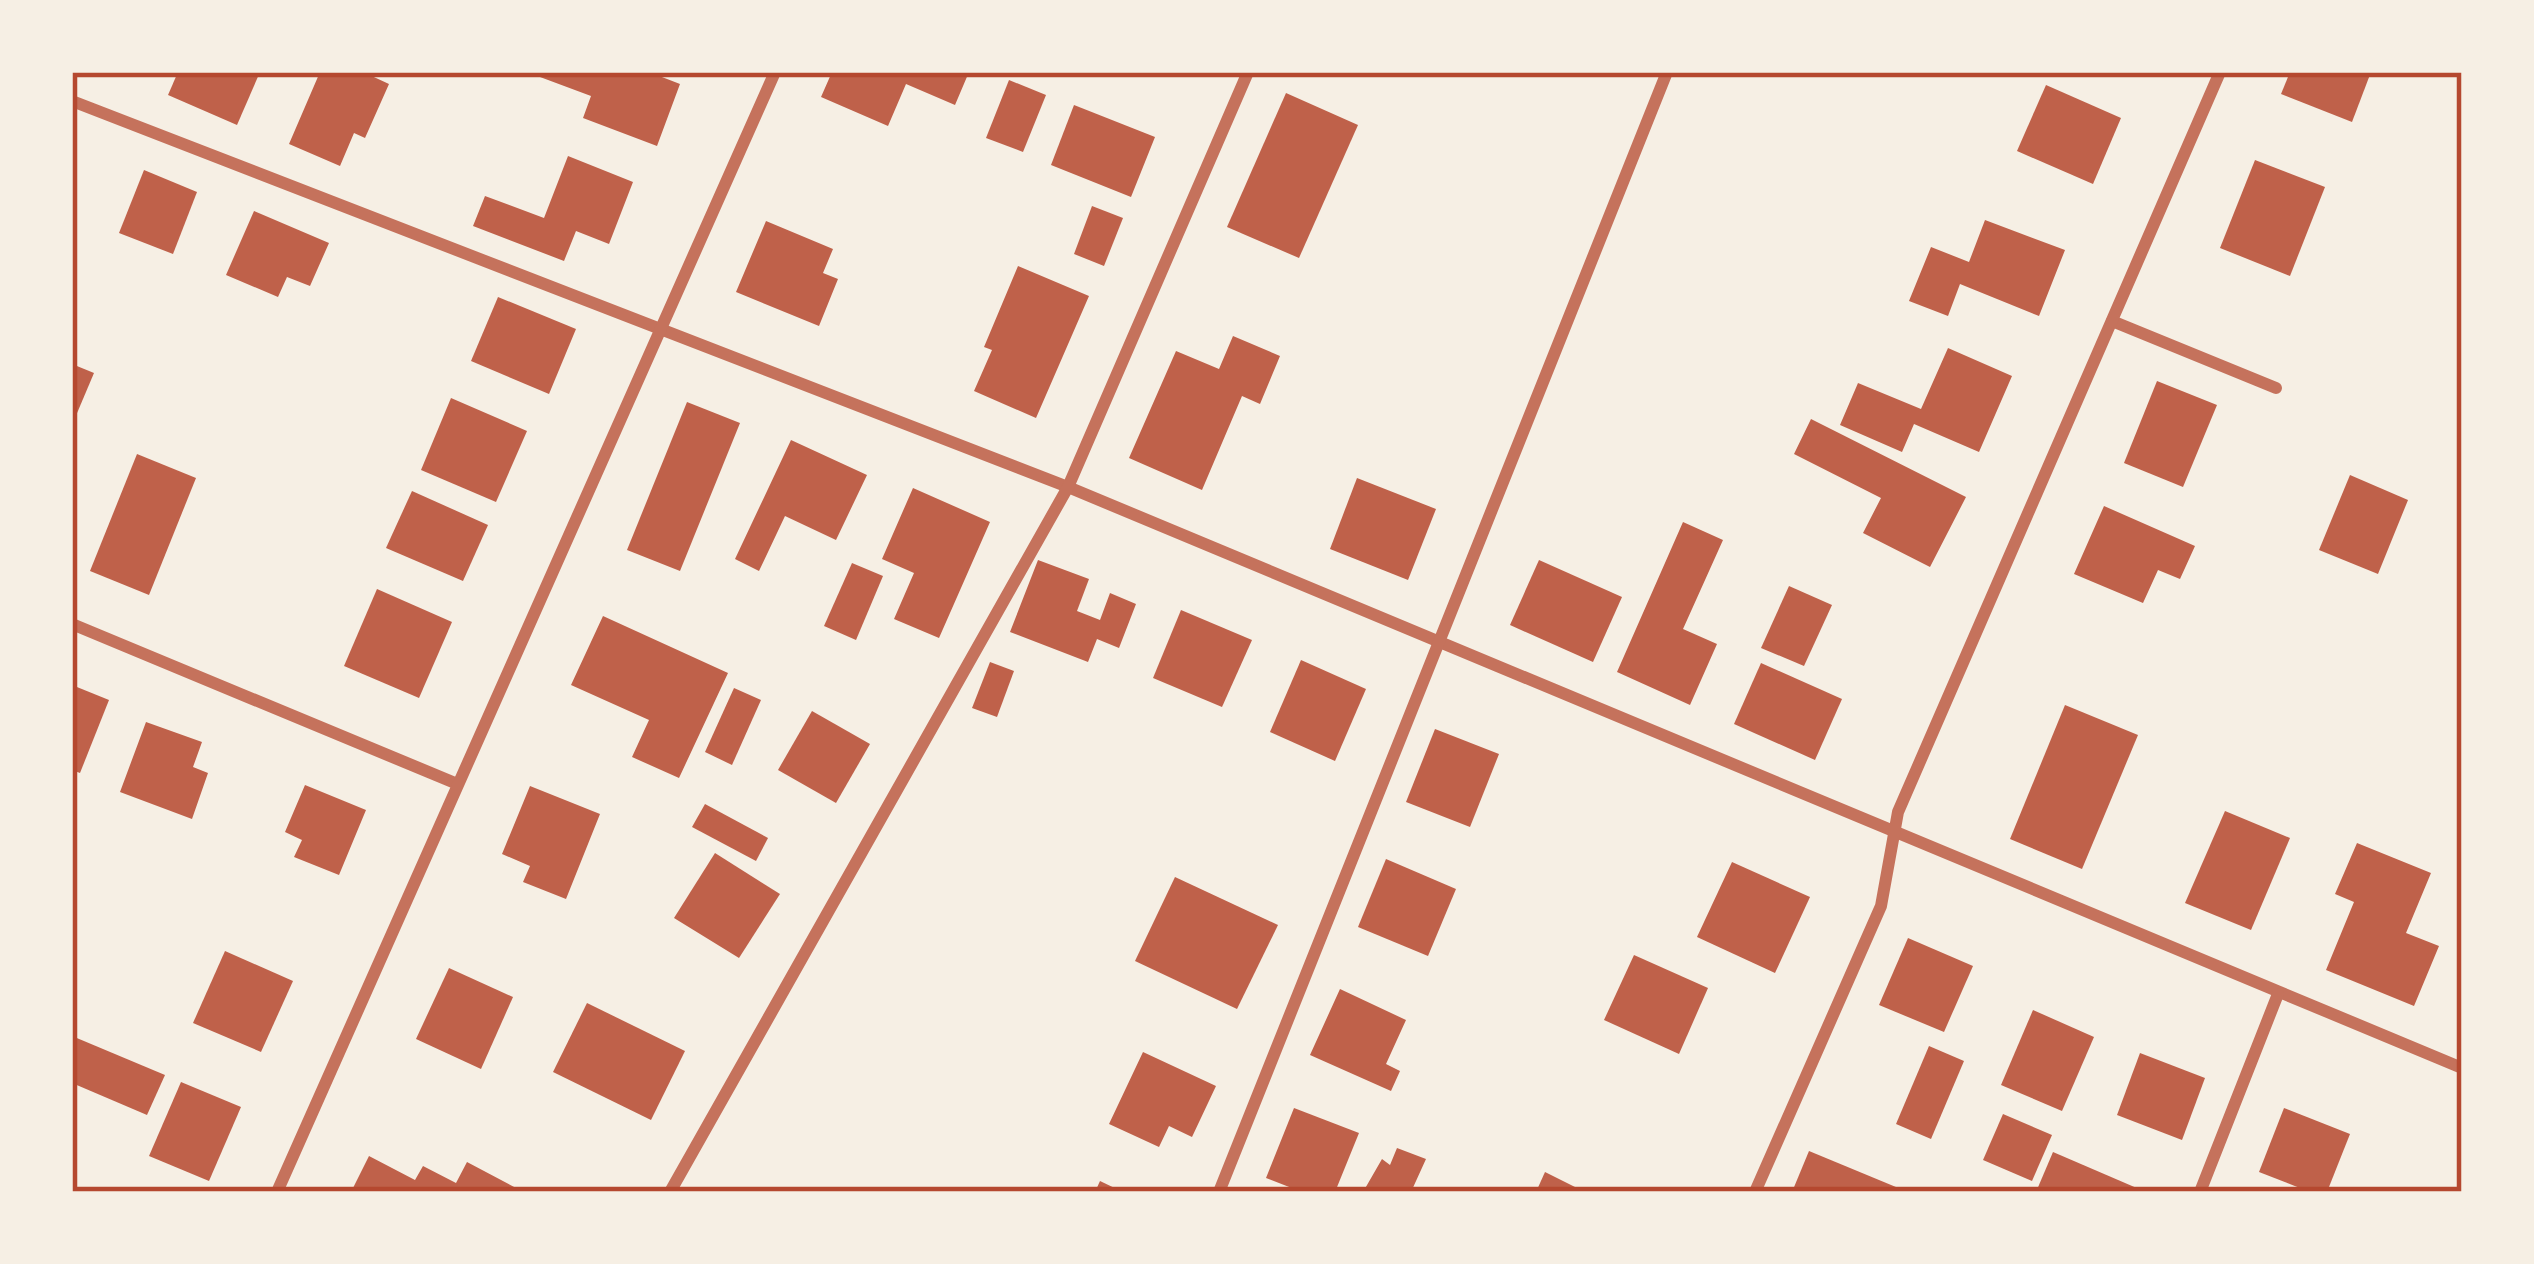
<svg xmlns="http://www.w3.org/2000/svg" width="2534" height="1264" font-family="'Source Sans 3',sans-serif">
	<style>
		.building { fill: #bf614a }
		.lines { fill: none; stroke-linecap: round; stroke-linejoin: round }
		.minor { stroke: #c5725c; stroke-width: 12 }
		.neatline { fill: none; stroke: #b5482f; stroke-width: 4.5 }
	</style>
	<rect width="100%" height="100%" fill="#f6efe4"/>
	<g class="building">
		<path d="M178 72H260L237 125 168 95Z"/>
		<path d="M320 72H363L389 84 365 138 354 133 340 166 289 144Z"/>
		<path d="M542 72H649L680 84 657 146 583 118 591 96 540 77Z"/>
		<path d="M832 72H969L955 105 906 84 888 126 821 97Z"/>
		<path d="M2290 72H2371L2352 122 2281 94Z"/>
		<path d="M1009 80 1046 95 1023 152 986 138Z"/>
		<path d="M2046 85 2121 118 2093 184 2017 151Z"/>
		<path d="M1286 93 1358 125 1299 258 1227 227Z"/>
		<path d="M1074 105 1155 137 1131 197 1051 165Z"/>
		<path d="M568 156 633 182 609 244 576 231 564 261 473 226 485 196 544 218Z"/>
		<path d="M2255 160 2325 187 2290 276 2220 248Z"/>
		<path d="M144 170 197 192 173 254 119 233Z"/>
		<path d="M1092 206 1123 218 1104 266 1074 254Z"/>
		<path d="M254 211 329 243 310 286 287 277 278 297 226 275Z"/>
		<path d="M1985 220 2065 250 2039 316 1960 284 1948 316 1909 301 1931 247 1969 262Z"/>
		<path d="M766 221 833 249 823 273 838 279 819 326 736 292Z"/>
		<path d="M1018 266 1089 296 1036 418 974 391 992 350 984 347Z"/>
		<path d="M498 297 576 329 549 394 471 361Z"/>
		<path d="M1233 336 1280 356 1260 404 1242 396 1202 490 1129 458 1176 351 1219 369Z"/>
		<path d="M1948 348 2012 376 1979 452 1914 424 1902 452 1840 425 1858 383 1921 409Z"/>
		<path d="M72 364 94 373 72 425Z"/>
		<path d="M2157 381 2217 405 2183 487 2124 463Z"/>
		<path d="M451 398 527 431 496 502 421 470Z"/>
		<path d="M687 402 740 423 680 571 627 550Z"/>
		<path d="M1811 419 1966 497 1930 567 1863 533 1881 498 1794 454Z"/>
		<path d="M791 440 867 475 836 540 785 516 759 571 735 559Z"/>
		<path d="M137 454 196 478 149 595 90 571Z"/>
		<path d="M2350 475 2408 500 2378 574 2319 550Z"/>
		<path d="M1357 478 1436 509 1408 580 1330 549Z"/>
		<path d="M913 488 990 522 939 638 894 619 914 573 882 559Z"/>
		<path d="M412 491 488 525 463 581 386 548Z"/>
		<path d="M2104 506 2195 546 2180 579 2158 570 2143 603 2074 574Z"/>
		<path d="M1683 522 1723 540 1683 629 1717 644 1690 705 1617 672Z"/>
		<path d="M1038 560 1089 579 1077 611 1100 620 1110 593 1136 604 1119 648 1097 639 1088 662 1010 632Z"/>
		<path d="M1539 560 1622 597 1593 662 1510 625Z"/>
		<path d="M852 563 883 576 856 640 824 626Z"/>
		<path d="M1789 586 1832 605 1804 666 1761 648Z"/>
		<path d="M377 589 452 622 419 698 344 666Z"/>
		<path d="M1181 610 1252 640 1222 707 1153 678Z"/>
		<path d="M603 616 728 673 679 778 632 757 649 720 571 685Z"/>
		<path d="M1301 660 1366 689 1335 761 1270 732Z"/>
		<path d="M990 662 1014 671 997 717 972 708Z"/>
		<path d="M1761 663 1842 699 1815 760 1734 724Z"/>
		<path d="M72 685 109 700 80 773 72 770Z"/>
		<path d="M734 688 761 700 732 765 705 752Z"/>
		<path d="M2065 705 2138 735 2082 869 2010 839Z"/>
		<path d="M812 711 870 744 836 803 778 770Z"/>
		<path d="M146 722 202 742 193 767 208 773 192 819 120 792Z"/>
		<path d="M1435 729 1499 754 1470 827 1406 802Z"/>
		<path d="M305 785 366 810 339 875 294 857 302 840 285 832Z"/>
		<path d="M530 786 600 814 566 899 523 882 530 866 502 854Z"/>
		<path d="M705 804 768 838 756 861 692 827Z"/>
		<path d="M2225 811 2290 838 2251 930 2185 903Z"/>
		<path d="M2357 843 2431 873 2406 933 2439 946 2414 1006 2326 970 2354 902 2335 894Z"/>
		<path d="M715 853 780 894 739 958 674 918Z"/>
		<path d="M1386 859 1456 889 1428 956 1358 927Z"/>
		<path d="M1732 862 1810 897 1775 973 1697 937Z"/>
		<path d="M1175 877 1278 925 1237 1009 1135 961Z"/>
		<path d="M1908 938 1973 966 1944 1032 1879 1005Z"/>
		<path d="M225 951 293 981 261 1052 193 1023Z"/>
		<path d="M1634 955 1708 988 1679 1054 1604 1020Z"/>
		<path d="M449 968 513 997 481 1069 416 1039Z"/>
		<path d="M1340 989 1406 1020 1386 1064 1400 1071 1391 1091 1310 1055Z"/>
		<path d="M587 1003 685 1051 651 1120 553 1072Z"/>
		<path d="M2033 1010 2094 1037 2062 1111 2001 1085Z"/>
		<path d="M72 1036 165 1075 147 1115 72 1083Z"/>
		<path d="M1929 1046 1964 1061 1931 1139 1896 1124Z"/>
		<path d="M1143 1052 1216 1086 1192 1137 1169 1126 1159 1147 1109 1124Z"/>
		<path d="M2140 1053 2205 1078 2182 1140 2117 1115Z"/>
		<path d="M181 1082 241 1107 209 1181 149 1156Z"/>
		<path d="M1294 1108 1359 1133 1335 1192H1302L1266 1178Z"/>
		<path d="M2284 1108 2350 1134 2327 1192H2310L2259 1172Z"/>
		<path d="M2003 1114 2052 1135 2032 1181 1983 1160Z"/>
		<path d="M1397 1148 1426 1159 1411 1192H1363L1382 1159 1390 1165Z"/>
		<path d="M1809 1151 1908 1192H1792Z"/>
		<path d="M2053 1152 2146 1192H2036Z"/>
		<path d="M369 1156 415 1180 423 1166 456 1183 467 1162 516 1188 351 1192Z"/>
		<path d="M1545 1172 1585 1192H1536Z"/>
		<path d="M1100 1181 1123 1192H1095Z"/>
	</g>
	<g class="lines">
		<g class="minor">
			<path d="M72 101 1068 487 2462 1068"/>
			<path d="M2112 321 2276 388"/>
			<path d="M72 624 455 783"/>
			<path d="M277 1192 775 72"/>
			<path d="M670 1192 1068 487 1248 72"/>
			<path d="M1219 1192 1667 72"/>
			<path d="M1755 1192 1881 906 1898 812 2220 72"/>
			<path d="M2200 1192 2278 994"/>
		</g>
	</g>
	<rect width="2534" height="1264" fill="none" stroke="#f6efe4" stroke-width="150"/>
	<rect x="75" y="75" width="2384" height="1114" class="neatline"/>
</svg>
